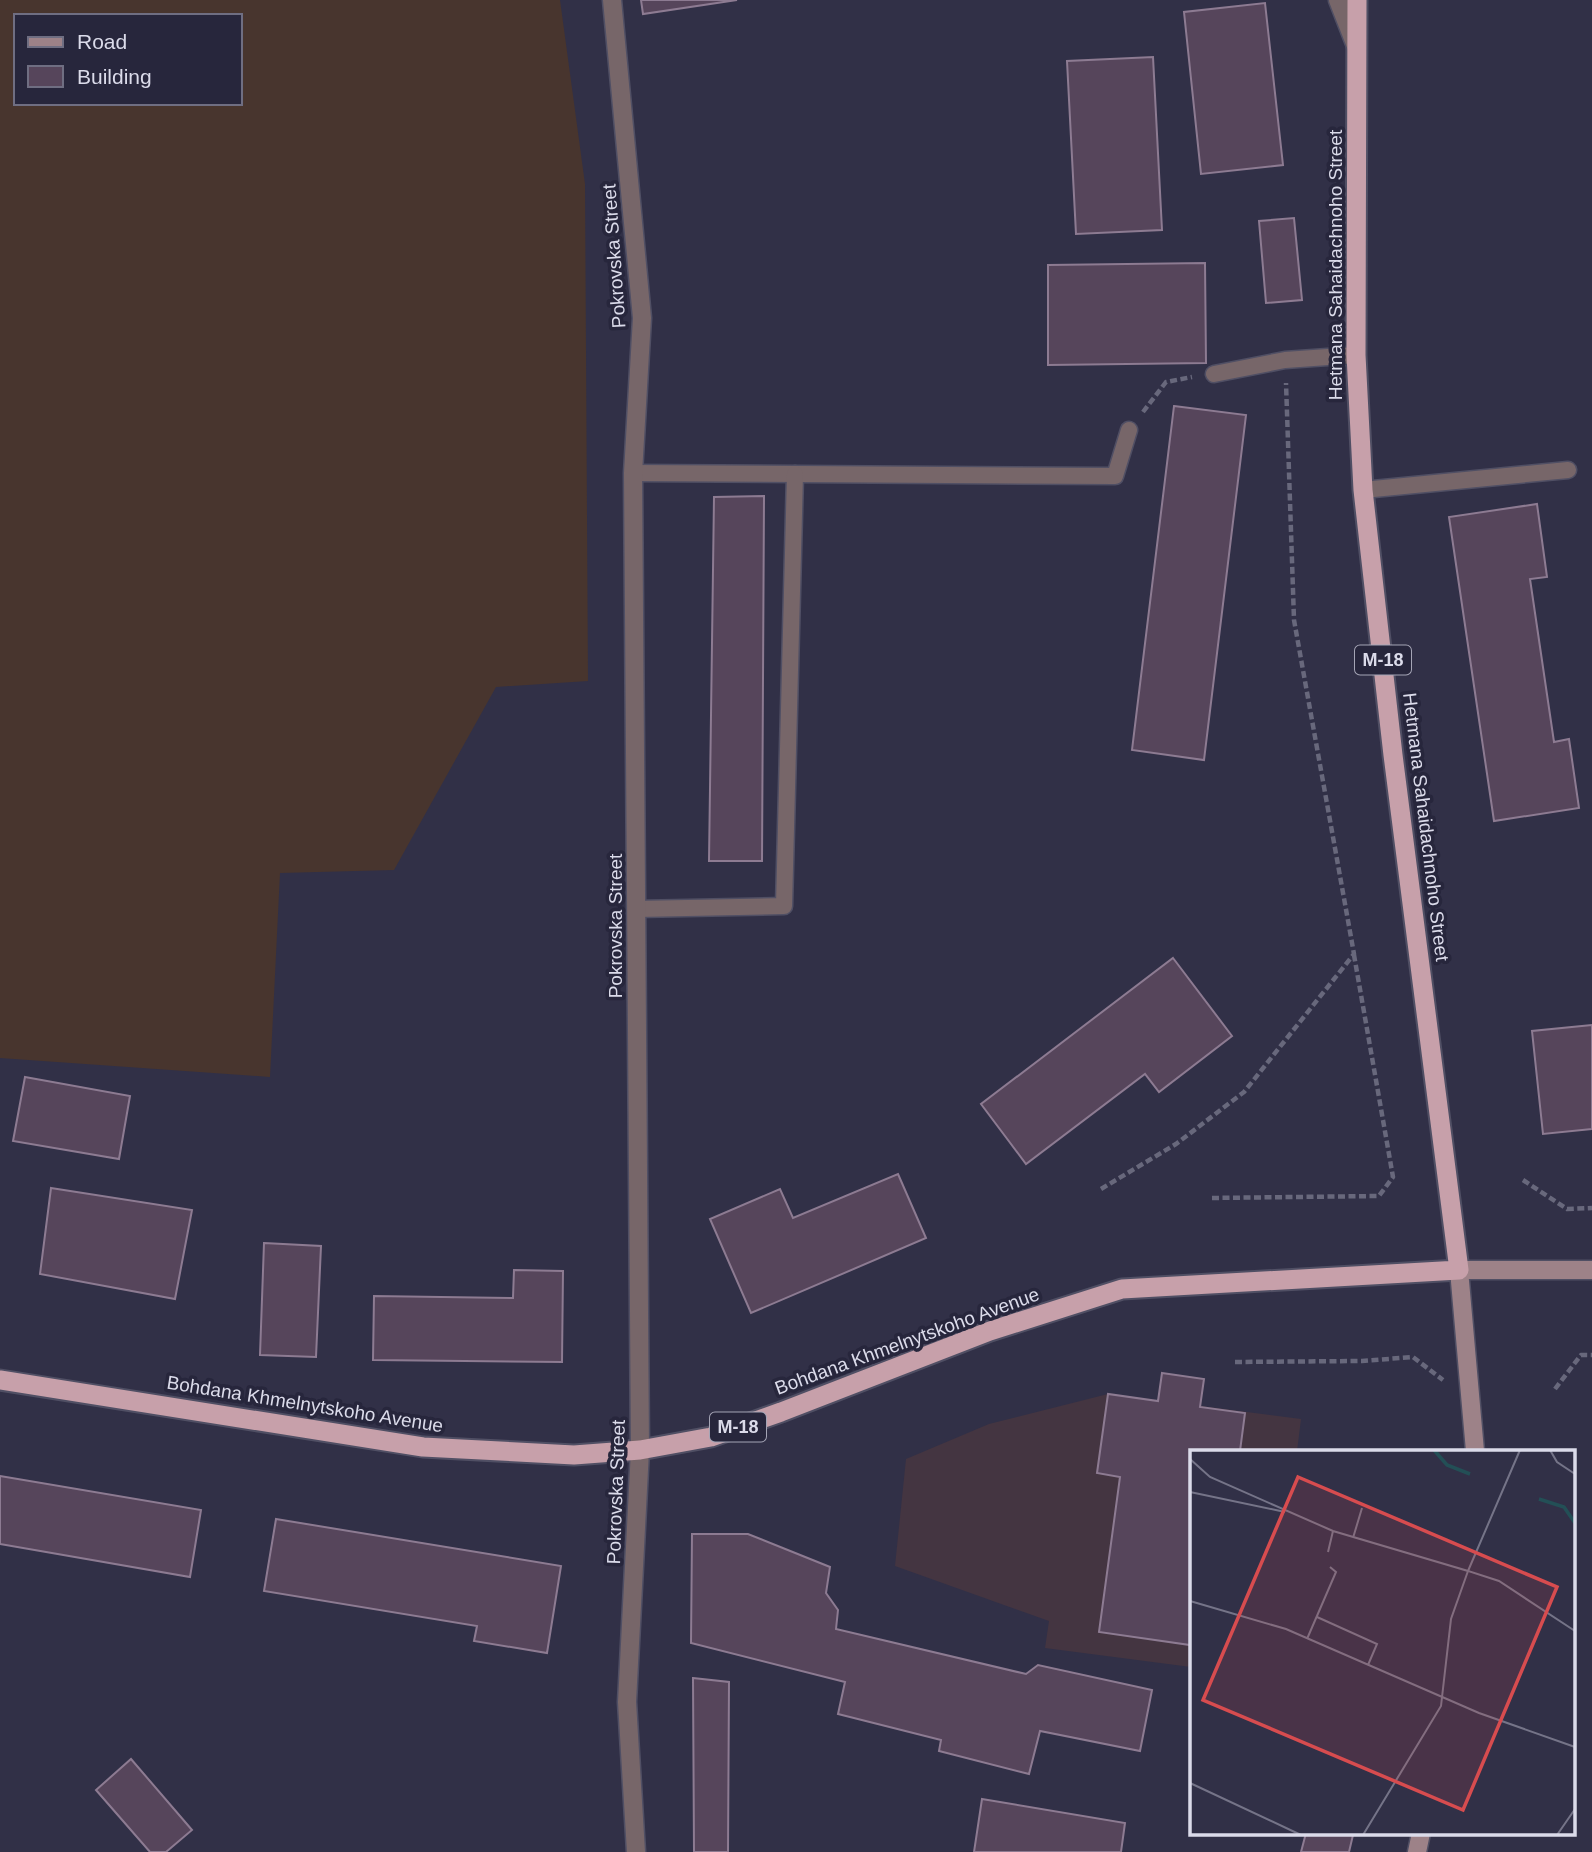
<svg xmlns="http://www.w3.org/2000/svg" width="1592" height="1852" font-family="Arial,sans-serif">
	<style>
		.industrial { fill: #48352e; fill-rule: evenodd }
		.education { fill: #443541 }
		.building { fill: #56455b; stroke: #8d7b92; stroke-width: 2 }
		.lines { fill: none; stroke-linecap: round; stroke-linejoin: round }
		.service-casing { stroke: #504f64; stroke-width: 19 }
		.minor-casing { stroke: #504f64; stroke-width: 21 }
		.tertiary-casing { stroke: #504f64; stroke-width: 21 }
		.secondary-casing { stroke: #504f64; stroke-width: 21 }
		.trunk-casing { stroke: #504f64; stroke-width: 23 }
		.path { stroke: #68687c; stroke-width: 4.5; stroke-dasharray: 7 3.5; stroke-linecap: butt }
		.service { stroke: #776669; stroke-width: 16 }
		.minor { stroke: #776669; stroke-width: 18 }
		.tertiary { stroke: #776669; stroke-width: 18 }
		.secondary { stroke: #9d8288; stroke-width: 18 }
		.trunk { stroke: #c7a0aa; stroke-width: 19 }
		.labels { text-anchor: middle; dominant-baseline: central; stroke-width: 7; stroke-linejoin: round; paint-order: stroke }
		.shield { fill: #27263c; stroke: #a5a5b6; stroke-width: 2 }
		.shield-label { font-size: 18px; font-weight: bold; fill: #dbdbea }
		.street-label { font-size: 19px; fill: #dbdbea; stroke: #27263c }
		.inset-river { fill: none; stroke: #234f56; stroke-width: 3.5 }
		.inset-road { fill: none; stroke: #757488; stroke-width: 2 }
		.view { fill: #d74c4f; fill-opacity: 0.15; stroke: #d74c4f; stroke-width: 3.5 }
		.inset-edge { fill: none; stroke: #dbdbea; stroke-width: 3.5 }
	</style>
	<rect width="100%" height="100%" fill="#313047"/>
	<path class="industrial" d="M0 0H560L585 184 588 681 496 687 394 870 280 873 270 1077 0 1058ZM16 16H240V103H16Z"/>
	<path class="education" d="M1108 1394 1301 1419 1297 1451H1191V1667L1045 1648 1049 1621 895 1566 906 1459 989 1424Z"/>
	<g class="building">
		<path d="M641 0H737L643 14Z"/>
		<path d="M1265 3 1283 165 1201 174 1184 12Z"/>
		<path d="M1153 57 1162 230 1076 234 1067 61Z"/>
		<path d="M1294 218 1302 300 1266 303 1259 221Z"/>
		<path d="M1205 263 1206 363 1048 365V265Z"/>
		<path d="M1174 406 1246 415 1204 760 1132 750Z"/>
		<path d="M764 496 762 861H709L714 497Z"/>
		<path d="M1537 504 1547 577 1530 579 1554 742 1569 739 1579 808 1494 821 1449 517Z"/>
		<path d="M1173 958 1232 1036 1159 1092 1145 1074 1026 1164 981 1104Z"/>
		<path d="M1592 1025V1129L1543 1134 1532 1031Z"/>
		<path d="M25 1077 130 1096 119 1159 13 1141Z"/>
		<path d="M898 1174 926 1238 751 1313 710 1219 780 1189 793 1218Z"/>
		<path d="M51 1188 192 1210 175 1299 40 1274Z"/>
		<path d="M264 1243 321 1246 316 1357 260 1355Z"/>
		<path d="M514 1270 563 1271 562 1362 373 1360 374 1296 513 1298Z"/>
		<path d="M1162 1373 1204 1379 1200 1407 1245 1413 1240 1451H1191L1190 1645 1099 1632 1120 1477 1097 1473 1108 1394 1158 1401Z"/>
		<path d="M0 1476 201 1510 190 1577 0 1544Z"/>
		<path d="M276 1519 561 1566 547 1653 474 1641 477 1626 264 1591Z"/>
		<path d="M692 1534H748L830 1567 826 1593 838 1610 836 1629 1026 1674 1038 1665 1152 1690 1140 1751 1040 1731 1029 1774 939 1751 941 1740 838 1714 845 1682 691 1643Z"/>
		<path d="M693 1678 729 1682 728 1852H694Z"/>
		<path d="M131 1759 192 1830 166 1852H150L96 1790Z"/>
		<path d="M982 1799 1125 1823 1121 1852H974Z"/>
		<path d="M1306 1833H1344L1353 1835 1349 1852H1301Z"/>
	</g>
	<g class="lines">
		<g class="service-casing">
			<g id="service">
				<path d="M1214 374 1285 360 1356 355"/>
				<path d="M633 473 1115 476 1129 430"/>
				<path d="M1363 490 1568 470"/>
				<path d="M636 909 784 906 795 474"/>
			</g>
		</g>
		<g class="minor-casing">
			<path id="minor" d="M612 0 642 318 633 473 640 1450 627 1702 636 1852"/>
		</g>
		<g class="tertiary-casing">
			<path id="tertiary" d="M1338 0 1356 46"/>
		</g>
		<g class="secondary-casing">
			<g id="secondary">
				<path d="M1475 1451 1459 1270H1592"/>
				<path d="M1417 1852 1421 1833"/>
			</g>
		</g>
		<g class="trunk-casing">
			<path id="trunk" d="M0 1380 423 1447 574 1455 640 1450 711 1437 781 1412 990 1331 1122 1289 1459 1270 1393 755 1363 490 1356 355 1357 0"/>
		</g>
		<g class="path">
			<path d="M1143 412 1166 382 1192 377"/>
			<path d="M1523 1180 1567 1209 1592 1208"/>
			<path d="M1101 1189 1176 1144 1244 1092 1354 954 1294 620 1286 383"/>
			<path d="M1212 1198 1379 1196 1393 1177 1354 955"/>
			<path d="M1235 1362 1362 1361 1413 1357 1443 1380"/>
			<path d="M1555 1389 1581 1355H1592"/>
		</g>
		<use href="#service" class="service"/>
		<use href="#minor" class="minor"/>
		<use href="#tertiary" class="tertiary"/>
		<use href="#secondary" class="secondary"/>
		<use href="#trunk" class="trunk"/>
	</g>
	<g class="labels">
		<g class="shield">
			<rect x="1355" y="645.5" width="56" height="29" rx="5"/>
			<rect x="710" y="1412.5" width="56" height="29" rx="5"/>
		</g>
		<g class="shield-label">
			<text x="1383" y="660">М-18</text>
			<text x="738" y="1427">М-18</text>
		</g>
		<g class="street-label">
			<text transform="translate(614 256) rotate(-94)">Pokrovska Street</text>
			<text transform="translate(1335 265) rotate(-90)">Hetmana Sahaidachnoho Street</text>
			<text transform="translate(1426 827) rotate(83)">Hetmana Sahaidachnoho Street</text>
			<text transform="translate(615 926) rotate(-90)">Pokrovska Street</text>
			<text transform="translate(907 1341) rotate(-20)">Bohdana Khmelnytskoho Avenue</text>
			<text transform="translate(305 1404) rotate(9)">Bohdana Khmelnytskoho Avenue</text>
			<text transform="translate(616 1492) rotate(-88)">Pokrovska Street</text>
		</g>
	</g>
	<g transform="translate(1190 1450)">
		<rect width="385" height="385" fill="#313047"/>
		<path class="inset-river" d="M244 0 257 15 280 24M349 49 374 57 385 73"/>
		<path class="inset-road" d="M330 0 278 121 309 131 385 181M360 0 367 12 385 24M0 9 20 27 143 81 278 121 261 169 251 256 173 385M0 42 95 62M163 88 172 58M138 102 143 81M0 151 96 179 289 263 385 297M127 167 187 194 178 215M117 189 146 122 140 117M0 333 111 385M367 385 385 359"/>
		<path class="view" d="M108 27 367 137 273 360 13 250Z"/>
		<rect width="385" height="385" class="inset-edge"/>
	</g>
	<rect x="14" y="14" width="228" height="91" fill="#27263c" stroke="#6f6e82" stroke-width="2"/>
	<rect x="28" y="37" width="35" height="10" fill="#9d8288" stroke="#6f6e82" stroke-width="2"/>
	<text x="77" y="49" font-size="21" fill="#dbdbea">Road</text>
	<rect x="28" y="66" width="35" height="21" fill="#56455b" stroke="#6f6e82" stroke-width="2"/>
	<text x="77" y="84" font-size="21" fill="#dbdbea">Building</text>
</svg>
